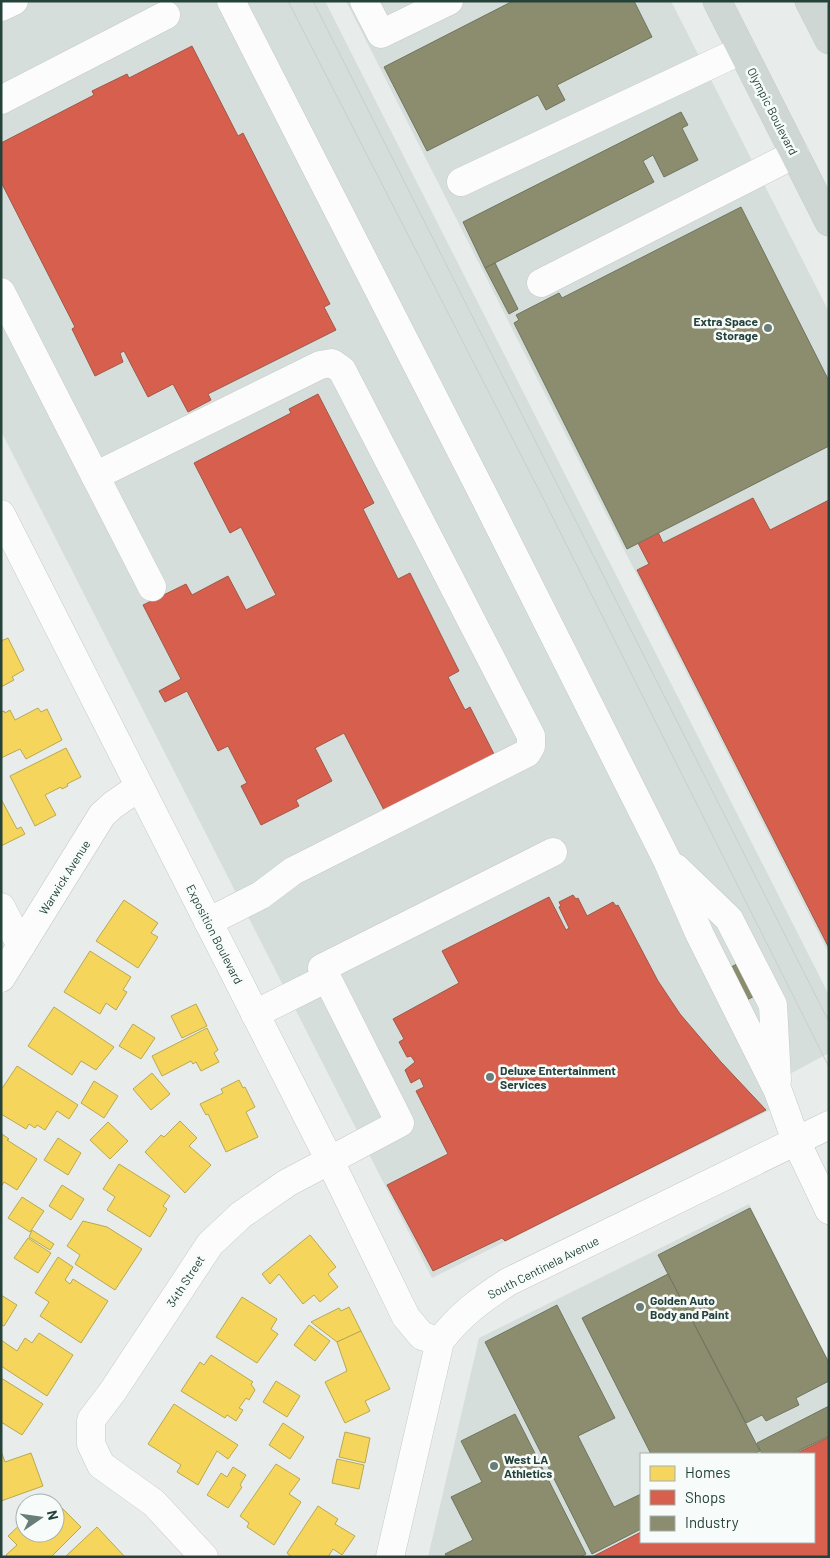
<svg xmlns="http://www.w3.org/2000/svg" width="830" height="1558" font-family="Barlow,sans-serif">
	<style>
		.built { fill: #d6dedb; fill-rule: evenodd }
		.homes { fill: #f6d55c; stroke: #b7a952 }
		.shops { fill: #d6604d; stroke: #a15747 }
		.industry { fill: #8c8c6e; stroke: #6d765e }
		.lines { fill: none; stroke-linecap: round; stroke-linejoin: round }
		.minor-casing { stroke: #c5cac8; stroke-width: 29 }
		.major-casing { stroke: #c3ccc9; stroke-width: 29 }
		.minor { stroke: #fcfcfc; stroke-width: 28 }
		.major { stroke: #cfd7d5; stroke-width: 28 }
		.tram { stroke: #c9cdcc; stroke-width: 1 }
		.poi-dot { fill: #697e78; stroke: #f7fbf9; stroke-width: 2 }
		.labels { text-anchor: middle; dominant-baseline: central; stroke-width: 5; stroke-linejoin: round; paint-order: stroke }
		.street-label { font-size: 12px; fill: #24423a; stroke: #f7fbf9 }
		.poi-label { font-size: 12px; font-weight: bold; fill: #24423a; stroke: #f7fbf9; text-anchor: start }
	</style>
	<rect width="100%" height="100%" fill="#e8edeb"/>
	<g class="built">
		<path d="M1 1H325L829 995V1053L762 1089 772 1109 432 1278 1 431Z"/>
		<path d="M346 1H671L829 312V954Z"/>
		<path d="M749 1204 829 1362V1557H428L479 1338ZM641 1454H814V1542H641Z"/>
	</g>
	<g class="homes">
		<path d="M8 638 24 670 12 677 14 680 1 687V641Z"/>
		<path d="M38 708 41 712 47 709 62 740 26 759 20 749 1 758V712L4 711 5 713 10 710 15 720Z"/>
		<path d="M66 748 81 777 67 784 68 786 62 789 61 787 45 795 56 815 35 826 10 776Z"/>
		<path d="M1 799 17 829 21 827 25 834 1 846Z"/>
		<path d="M124 900 158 923 151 933 158 937 138 968 96 941Z"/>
		<path d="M90 951 131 977 123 990 127 992 116 1010 106 1003 100 1014 64 992Z"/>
		<path d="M196 1004 207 1026 182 1038 171 1016Z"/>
		<path d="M54 1007 114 1047 96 1070 81 1061 72 1075 28 1046Z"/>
		<path d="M133 1024 155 1038 141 1059 119 1046Z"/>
		<path d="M207 1028 218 1050 214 1053 219 1062 201 1071 196 1062 193 1064 191 1061 162 1076 152 1056Z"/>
		<path d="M17 1066 78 1105 69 1119 57 1111 45 1130 37 1125 35 1128 29 1124 26 1129 1 1114V1090Z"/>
		<path d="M152 1073 170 1094 151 1110 133 1089Z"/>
		<path d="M239 1080 243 1088 245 1087 255 1107 246 1112 258 1137 226 1152 208 1114 206 1115 200 1104 223 1093 221 1089Z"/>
		<path d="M94 1081 118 1096 104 1118 81 1103Z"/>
		<path d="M180 1121 197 1138 189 1146 211 1165 185 1193 145 1152 161 1135 164 1137Z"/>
		<path d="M108 1122 128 1141 110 1159 90 1140Z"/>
		<path d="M2 1134 9 1139 7 1140 37 1159 17 1190 4 1182 1 1187Z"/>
		<path d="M58 1138 81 1153 68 1175 44 1160Z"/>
		<path d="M119 1164 170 1196 163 1206 167 1209 150 1237 107 1210 115 1197 103 1189Z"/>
		<path d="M62 1185 84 1199 71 1220 49 1206Z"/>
		<path d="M22 1197 44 1211 30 1232 8 1218Z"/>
		<path d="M83 1221 107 1227 142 1249 115 1290 75 1264 80 1255 67 1246Z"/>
		<path d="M32 1230 54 1244 50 1250 29 1237Z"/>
		<path d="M310 1235 336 1267 328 1274 338 1287 320 1302 314 1295 303 1304 279 1274 270 1284 262 1274Z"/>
		<path d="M28 1238 51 1253 38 1273 14 1258Z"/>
		<path d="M58 1257 73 1267 65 1280 70 1284 73 1279 108 1301 81 1343 40 1316 49 1302 35 1293Z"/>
		<path d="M1 1295 17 1305 4 1326 1 1325Z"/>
		<path d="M242 1297 277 1319 271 1329 278 1334 257 1363 216 1337Z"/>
		<path d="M349 1307 361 1331 337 1342 311 1322 339 1308 341 1311Z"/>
		<path d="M309 1325 330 1341 315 1361 294 1345Z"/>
		<path d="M361 1331 390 1389 365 1401 370 1411 345 1423 325 1382 347 1371 337 1342Z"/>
		<path d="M39 1333 73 1355 47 1396 1 1366V1340L17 1351 25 1338 32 1343Z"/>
		<path d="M211 1355 253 1382 251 1384 255 1390 249 1400 246 1398 239 1408 243 1410 236 1421 227 1415 225 1418 181 1391 200 1362 204 1365Z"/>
		<path d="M1 1378 43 1404 22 1435 1 1422Z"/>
		<path d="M276 1381 300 1396 287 1417 263 1402Z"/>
		<path d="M174 1404 238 1445 228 1459 217 1451 198 1485 177 1472 181 1465 148 1444Z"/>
		<path d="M283 1423 304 1437 290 1459 269 1445Z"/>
		<path d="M345 1432 370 1438 365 1463 339 1457Z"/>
		<path d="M1 1451 5 1462 31 1453 43 1486 1 1501Z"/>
		<path d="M337 1459 364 1465 359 1489 332 1483Z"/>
		<path d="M276 1464 300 1479 289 1494 301 1502 274 1545 247 1527 249 1523 240 1516Z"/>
		<path d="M233 1467 246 1475 240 1485 242 1487 228 1508 207 1495 221 1473 227 1477Z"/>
		<path d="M58 1504 81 1527 51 1557H8L6 1555 17 1545 8 1536 25 1520V1533H55V1507Z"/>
		<path d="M318 1506 338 1519 335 1524 355 1536 342 1555 333 1549 328 1557H292L287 1553Z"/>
		<path d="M97 1527 125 1557H65Z"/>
	</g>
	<g class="shops">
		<path d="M192 46 238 136 243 133 330 304 324 307 336 330 208 394 211 400 188 412 173 384 148 397 124 351 120 353 123 362 95 376 72 329 75 327 1 182V143L94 95 92 91 127 74 129 78Z"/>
		<path d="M318 394 374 503 363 509 398 579 410 573 459 671 448 677 465 710 470 707 495 756 385 812 344 733 315 748 332 781 296 800 299 806 261 825 241 786 247 783 228 746 218 751 187 691 165 702 159 691 181 679 143 605 186 584 192 595 228 576 246 610 276 595 241 527 230 533 194 463 291 413 289 409Z"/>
		<path d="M753 498 770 530 829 500V948L637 570 649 564 638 543 658 532 663 543Z"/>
		<path d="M573 895 576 899 578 898 587 916 613 902 616 906 618 905 658 981 680 1014 721 1062 766 1110 505 1241 502 1238 433 1271 387 1185 448 1154 416 1091 424 1087 420 1078 411 1083 405 1070 415 1062 411 1056 407 1057 399 1042 404 1039 393 1019 459 983 442 951 549 897 566 930 569 928 559 907 561 906 559 902Z"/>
		<path d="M829 1437V1557H592L641 1532V1542H814V1454H795Z"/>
	</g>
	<g class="industry">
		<path d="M513 1H634L652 37 557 85 565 100 546 110 538 95 427 151 384 67Z"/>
		<path d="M681 112 688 125 682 128 698 160 664 177 653 155 643 161 654 182 485 268 463 222Z"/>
		<path d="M741 207 829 381V446L627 549 514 323 519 320 516 315 559 293 562 298Z"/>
		<path d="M495 263 518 309 509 314 485 268Z"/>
		<path d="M741 962 758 994 747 1000 729 968Z"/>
		<path d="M750 1208 829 1363V1381L796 1398 799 1405 766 1421 762 1415 746 1423 658 1255Z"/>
		<path d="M668 1274 760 1451 753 1454H651L582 1318Z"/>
		<path d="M557 1305 615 1418 578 1436 614 1507 641 1494V1529L592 1554 485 1342Z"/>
		<path d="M829 1406V1436L792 1454H762L757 1443Z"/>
		<path d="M515 1414 586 1554 581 1557H447L445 1554 473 1540 451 1497 482 1482 461 1441Z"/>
	</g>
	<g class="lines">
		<g class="minor-casing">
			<g id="minor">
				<path d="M231 1 486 500 667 860 700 935 778 1091 796 1141 829 1210"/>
				<path d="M364 1 381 34 449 1"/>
				<path d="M1 7 14 1"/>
				<path d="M1 100 166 15"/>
				<path d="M461 182 742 50"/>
				<path d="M541 283 795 154"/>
				<path d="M1 292 152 587"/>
				<path d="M95 476 320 365 332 363 342 370 531 736V746L527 753 293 871 261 895 208 922"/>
				<path d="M1 514 330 1161 406 1317 422 1336 440 1341"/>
				<path d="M676 868 729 919 773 1005 777 1080"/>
				<path d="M1 907 21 946"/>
				<path d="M1 978 102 815 113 805 139 787"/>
				<path d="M255 1014 327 978"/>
				<path d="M204 1557 154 1503 101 1465 91 1444V1420L113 1391 210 1244 241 1215 287 1183 400 1123 322 968 553 852"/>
				<path d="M390 1557 440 1341C460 1315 480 1300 508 1282L829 1125"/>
			</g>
		</g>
		<g class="major-casing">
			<g id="major">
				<path d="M717 1 829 222"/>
				<path d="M809 1 829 40"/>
			</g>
		</g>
		<use href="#minor" class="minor"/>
		<use href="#major" class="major"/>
		<g class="tram">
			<path d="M288 1 543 498 829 1067"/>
			<path d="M313 1 829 1022"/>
		</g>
	</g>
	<g class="poi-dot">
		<circle cx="768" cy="328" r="5"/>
		<circle cx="490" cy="1077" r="5"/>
		<circle cx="640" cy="1307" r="5"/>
		<circle cx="494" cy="1466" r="5"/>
	</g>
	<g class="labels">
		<g class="street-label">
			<text transform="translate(773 111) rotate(63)">Olympic Boulevard</text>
			<text transform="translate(64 877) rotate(-58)">Warwick Avenue</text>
			<text transform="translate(215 934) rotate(63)">Exposition Boulevard</text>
			<text transform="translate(543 1267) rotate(-27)">South Centinela Avenue</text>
			<text transform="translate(185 1281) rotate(-57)">34th Street</text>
		</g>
		<g class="poi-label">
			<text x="758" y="321" text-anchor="end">Extra Space<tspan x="758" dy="14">Storage</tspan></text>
			<text x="500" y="1070">Deluxe Entertainment<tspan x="500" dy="14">Services</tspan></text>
			<text x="650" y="1300">Golden Auto<tspan x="650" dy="14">Body and Paint</tspan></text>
			<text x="504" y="1459">West LA<tspan x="504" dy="14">Athletics</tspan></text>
		</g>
	</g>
	<rect width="830" height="1558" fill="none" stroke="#24423a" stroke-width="5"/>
	<rect x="640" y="1453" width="175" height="90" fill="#f7fbf9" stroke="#a3b1ad"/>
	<rect x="650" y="1466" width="25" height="15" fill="#f6d55c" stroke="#a3b1ad"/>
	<text x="685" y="1478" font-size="15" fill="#24423a">Homes</text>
	<rect x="650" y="1490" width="25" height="15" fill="#d6604d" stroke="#a3b1ad"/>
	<text x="685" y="1503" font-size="15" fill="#24423a">Shops</text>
	<rect x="650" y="1516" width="25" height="15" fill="#8c8c6e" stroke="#a3b1ad"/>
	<text x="685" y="1528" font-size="15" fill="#24423a">Industry</text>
	<g transform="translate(40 1518) rotate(77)"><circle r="24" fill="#f7fbf9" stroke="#a3b1ad"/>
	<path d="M0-4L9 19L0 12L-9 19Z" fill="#697e78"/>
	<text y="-8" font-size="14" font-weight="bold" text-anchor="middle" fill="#24423a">N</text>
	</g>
</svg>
